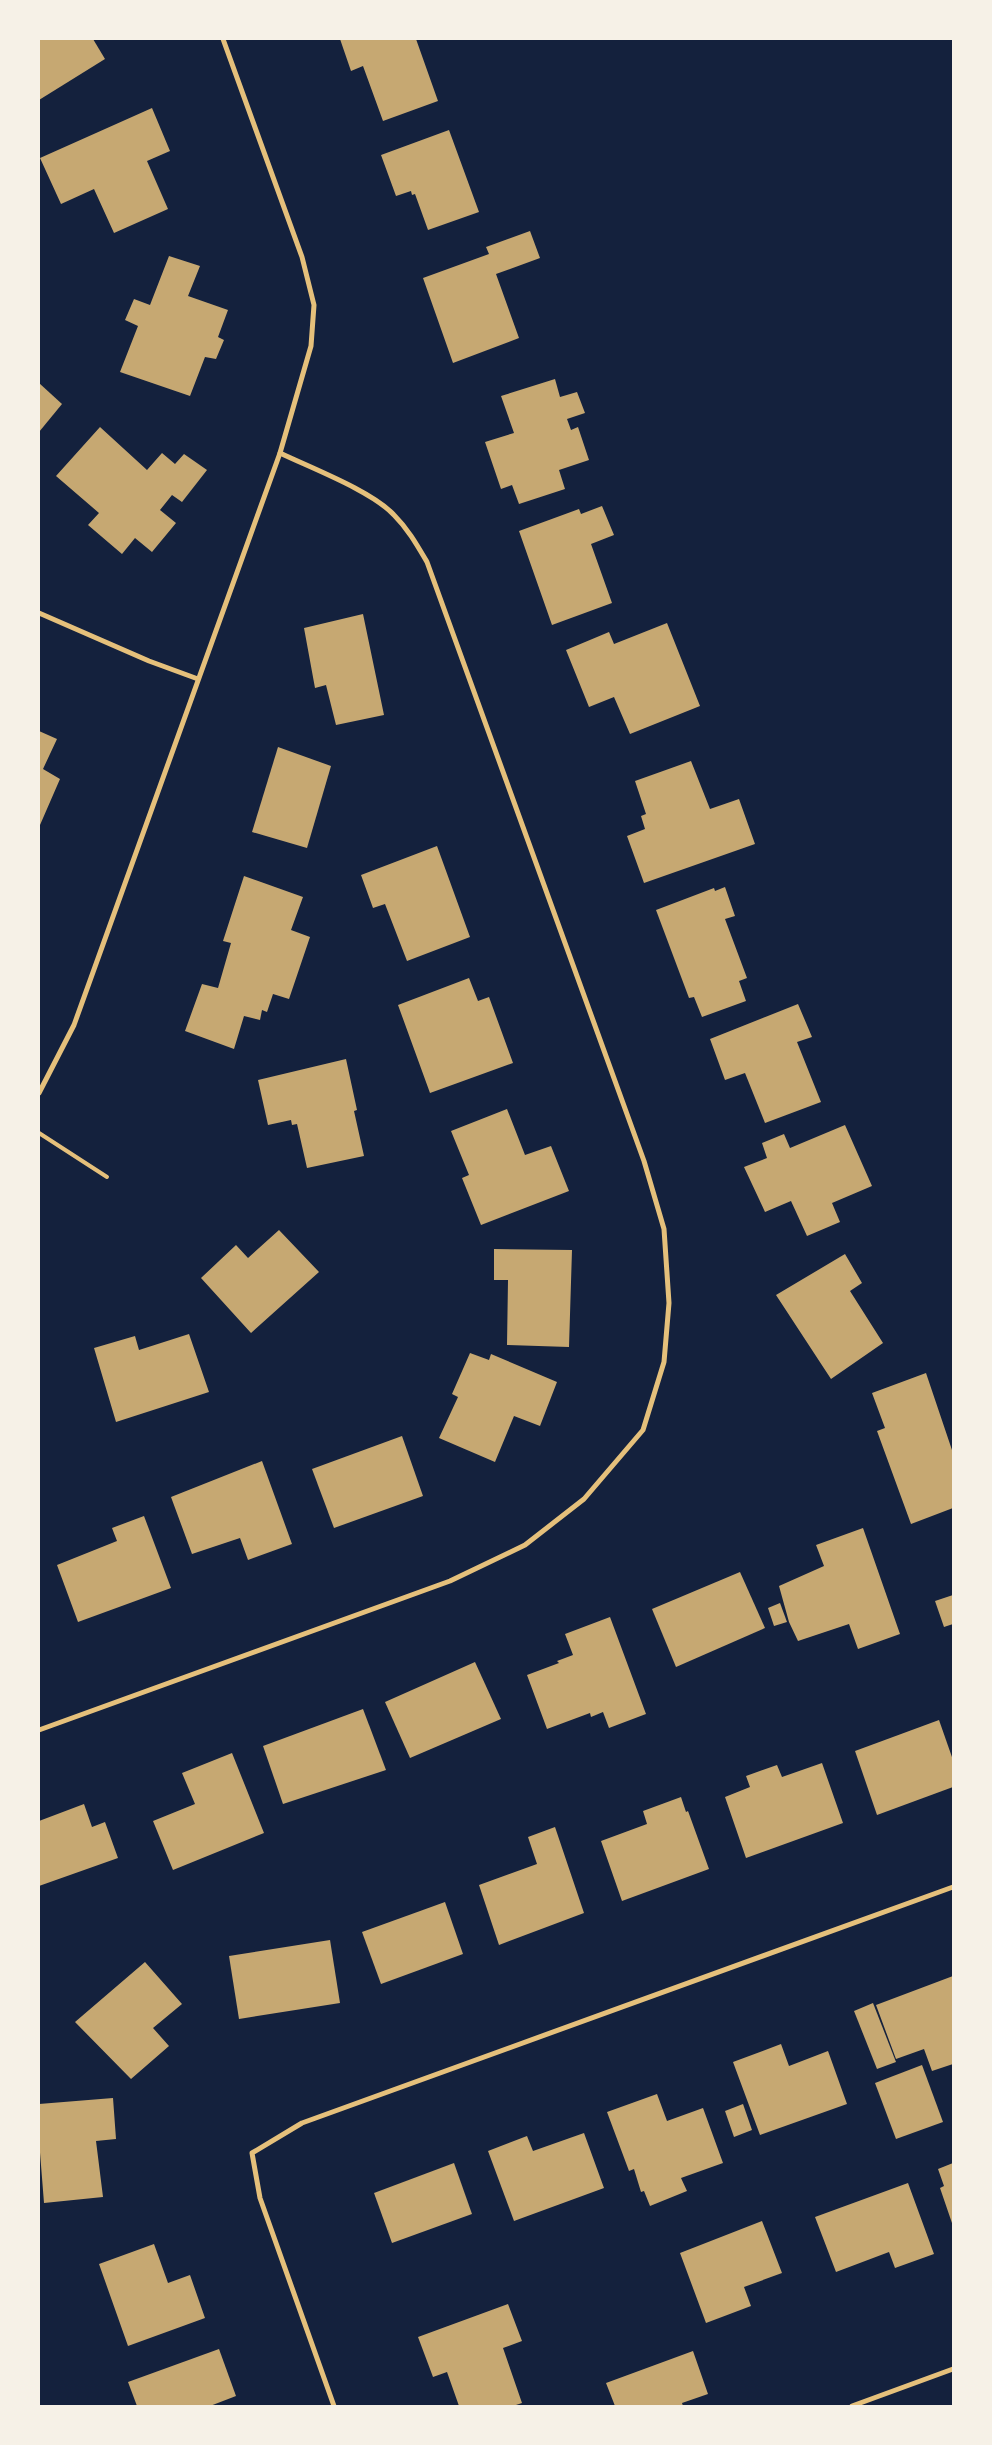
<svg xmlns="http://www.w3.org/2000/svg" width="992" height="2445" font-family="Jost,sans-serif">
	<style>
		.building { fill: #c6a872 }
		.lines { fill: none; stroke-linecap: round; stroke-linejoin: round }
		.service { stroke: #e5c07b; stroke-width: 4 }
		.minor { stroke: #e5c07b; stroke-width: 5 }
	</style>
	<rect width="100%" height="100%" fill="#14213d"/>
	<g class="building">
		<path d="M39 39H93L105 59 39 100Z"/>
		<path d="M340 39H416L438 101 383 121 363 66 351 71Z"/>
		<path d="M152 108 170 151 147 161 168 209 114 233 94 189 61 204 40 158Z"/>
		<path d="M449 130 479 212 428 230 415 194 412 195 411 191 396 196 381 155Z"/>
		<path d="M530 231 540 258 496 274 519 338 453 363 423 278 489 254 486 247Z"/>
		<path d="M169 256 200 266 188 296 228 310 218 337 224 340 216 359 205 357 190 396 120 372 138 326 125 320 134 299 150 305Z"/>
		<path d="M555 379 560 397 577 392 585 413 567 419 571 430 578 427 589 460 559 470 565 489 519 504 512 485 501 489 485 442 514 433 501 396Z"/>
		<path d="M39 383 62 404 39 432Z"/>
		<path d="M100 427 147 470 162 453 175 464 184 454 207 470 182 502 172 495 160 510 176 523 152 552 135 538 122 554 88 525 99 513 56 476Z"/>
		<path d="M602 506 614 535 591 544 612 603 552 625 519 531 579 509 581 514Z"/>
		<path d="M363 614 384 715 336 725 326 685 315 688 304 628Z"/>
		<path d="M667 623 700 706 630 734 614 697 589 707 566 650 609 632 614 644Z"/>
		<path d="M39 731 57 739 43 769 60 779 40 825Z"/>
		<path d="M278 747 331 766 307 848 252 832Z"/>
		<path d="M691 761 710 809 739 799 755 844 644 883 627 836 645 829 641 816 646 814 635 781Z"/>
		<path d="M437 846 470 937 407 961 385 904 373 908 361 875Z"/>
		<path d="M244 876 303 897 291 930 310 937 289 999 273 994 267 1012 262 1010 260 1020 244 1016 234 1049 185 1031 202 984 218 988 231 943 223 941Z"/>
		<path d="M725 887 735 916 725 919 747 978 739 981 746 1001 702 1017 694 997 689 998 656 910 714 888 715 891Z"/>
		<path d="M469 978 478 1001 489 997 513 1063 430 1093 398 1005Z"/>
		<path d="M798 1004 812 1037 797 1042 821 1102 765 1123 745 1073 725 1080 710 1039Z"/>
		<path d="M346 1059 357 1110 354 1111 364 1156 307 1168 297 1124 292 1125 291 1120 268 1125 258 1080Z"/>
		<path d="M507 1109 525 1155 551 1146 569 1191 481 1225 462 1178 469 1175 451 1131Z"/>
		<path d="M845 1125 872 1186 832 1203 840 1222 807 1236 791 1201 765 1212 744 1167 767 1158 762 1143 784 1134 790 1148Z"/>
		<path d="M279 1230 319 1272 251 1333 201 1278 236 1245 248 1258Z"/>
		<path d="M494 1249 572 1250 569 1347 507 1345 508 1280H494Z"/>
		<path d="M845 1254 862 1283 850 1291 883 1343 831 1379 776 1295Z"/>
		<path d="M189 1334 209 1392 116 1422 94 1348 135 1336 139 1350Z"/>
		<path d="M470 1353 489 1360 491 1354 557 1382 540 1426 514 1416 495 1462 439 1438 458 1397 452 1394Z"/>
		<path d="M926 1373 953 1453V1508L911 1524 877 1431 885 1428 872 1393Z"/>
		<path d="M402 1436 423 1496 334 1528 312 1469Z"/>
		<path d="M262 1461 292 1544 248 1560 240 1538 192 1554 171 1497Z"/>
		<path d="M144 1516 171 1588 78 1622 57 1565 117 1541 112 1528Z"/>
		<path d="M863 1528 900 1634 858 1649 849 1624 798 1641 789 1622 779 1586 824 1566 816 1545Z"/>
		<path d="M740 1572 765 1628 676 1667 652 1609Z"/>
		<path d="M953 1595V1624L944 1627 935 1601Z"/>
		<path d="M780 1603 787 1622 774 1626 768 1608Z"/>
		<path d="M610 1617 646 1714 609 1728 603 1712 591 1717 590 1713 547 1729 527 1675 559 1663 557 1661 573 1655 565 1634Z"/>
		<path d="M475 1662 501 1719 410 1758 385 1702Z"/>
		<path d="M363 1709 386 1770 283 1804 263 1746Z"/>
		<path d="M939 1720 953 1760V1787L877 1815 855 1751Z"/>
		<path d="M232 1753 264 1833 173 1870 153 1821 195 1804 182 1773Z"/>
		<path d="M822 1763 843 1823 746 1858 725 1797 750 1787 746 1776 777 1765 782 1777Z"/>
		<path d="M681 1797 686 1812 688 1811 709 1869 622 1901 601 1841 647 1824 643 1811Z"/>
		<path d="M84 1804 92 1827 105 1822 118 1858 39 1886V1821Z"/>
		<path d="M555 1827 584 1913 499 1945 479 1885 537 1864 528 1837Z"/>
		<path d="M445 1902 463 1954 381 1984 362 1932Z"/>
		<path d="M330 1940 340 2003 239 2019 229 1956Z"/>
		<path d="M145 1962 182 2004 153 2028 169 2046 131 2079 75 2022Z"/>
		<path d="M953 1976V2064L932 2071 924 2049 896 2059 876 2005Z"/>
		<path d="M873 2003 896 2062 877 2069 854 2011Z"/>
		<path d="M781 2044 789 2066 828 2051 847 2104 760 2135 733 2062Z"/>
		<path d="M922 2065 943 2122 896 2139 875 2083Z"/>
		<path d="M657 2094 667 2121 703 2108 723 2163 681 2178 687 2191 650 2206 644 2191 641 2192 634 2169 629 2171 607 2112Z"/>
		<path d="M113 2098 116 2139 96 2141 103 2197 44 2203 39 2140V2104Z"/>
		<path d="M743 2104 752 2130 734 2137 725 2111Z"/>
		<path d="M584 2133 604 2188 514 2221 488 2151 527 2136 533 2151Z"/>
		<path d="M454 2163 472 2214 392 2243 374 2193Z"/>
		<path d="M953 2163V2226L940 2188 944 2186 938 2169Z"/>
		<path d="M908 2183 934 2254 895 2268 889 2252 836 2272 815 2217Z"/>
		<path d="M762 2221 782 2273 744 2287 751 2306 706 2323 680 2253Z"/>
		<path d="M154 2244 168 2283 190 2275 205 2318 128 2346 99 2264Z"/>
		<path d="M508 2304 522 2341 503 2348 522 2403 513 2406H459L447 2372 433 2377 418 2337Z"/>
		<path d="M219 2349 236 2396 210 2406H137L128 2382Z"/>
		<path d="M693 2351 708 2394 682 2403 683 2406H615L606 2383Z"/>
	</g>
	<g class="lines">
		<path class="service" d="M39 1133 107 1177"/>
		<g class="minor">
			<path d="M39 613 149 661 198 679"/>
			<path d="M39 1093 74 1025 280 453 311 346 314 305 302 257 223 39"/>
			<path d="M39 1730 450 1581 525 1545 584 1499 643 1430 664 1362 669 1303 664 1229 644 1161 427 562C417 545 408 529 394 515 372 491 311 468 280 453"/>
			<path d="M334 2406 260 2198 252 2153 302 2123 953 1887"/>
			<path d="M852 2406 953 2369"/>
		</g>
	</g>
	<rect width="992" height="2445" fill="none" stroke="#f6f1e7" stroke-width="80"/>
</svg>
